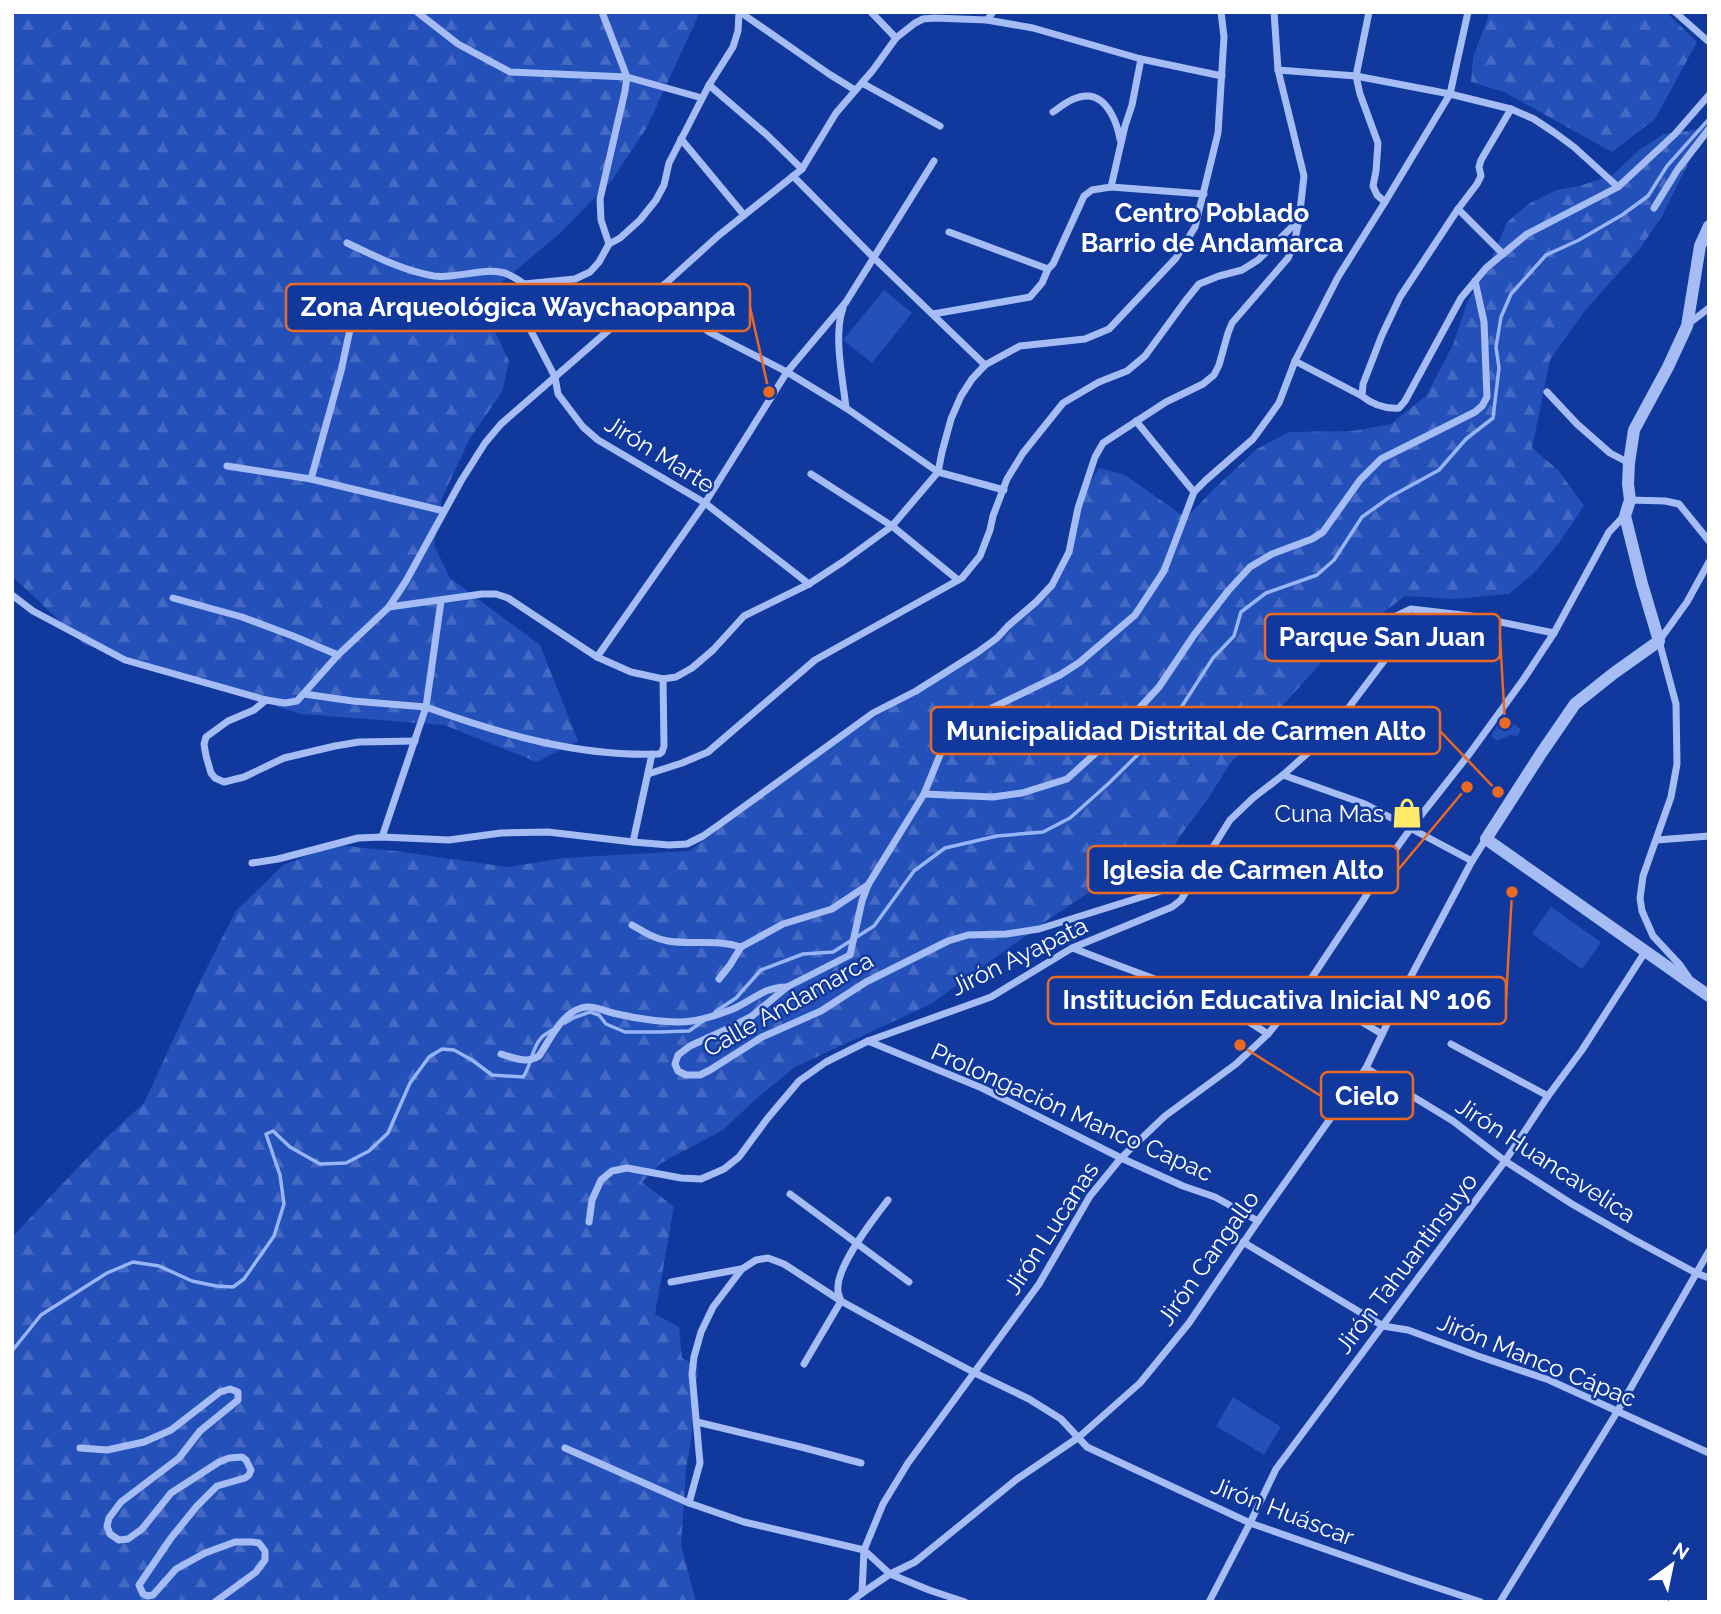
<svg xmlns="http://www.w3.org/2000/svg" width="1721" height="1614" font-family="Raleway,sans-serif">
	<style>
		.forest { fill: url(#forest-firs) }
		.green { fill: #2450ba }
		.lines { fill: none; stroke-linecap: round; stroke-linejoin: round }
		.stream { stroke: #97b5f8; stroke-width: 3.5 }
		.minor { stroke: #a5bdf4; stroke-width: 7 }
		.tertiary { stroke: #a5bdf4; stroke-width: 12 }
		.labels { text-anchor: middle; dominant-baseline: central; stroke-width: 5; stroke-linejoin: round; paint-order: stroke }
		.street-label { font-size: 24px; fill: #fff; stroke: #11389c }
		.poi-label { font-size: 24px; fill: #fff; stroke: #11389c; text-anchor: end }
		.neighbourhood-label { font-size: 26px; font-weight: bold; fill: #fff; stroke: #11389c }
		.leader { fill: none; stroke: #ea6a24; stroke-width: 2.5 }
		.callout-dot { fill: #ea6a24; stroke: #11389c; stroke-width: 2.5 }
		.callout { fill: #11389c; stroke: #ea6a24; stroke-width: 2.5 }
		.callout-label { font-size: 26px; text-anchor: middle; font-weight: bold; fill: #fff }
	</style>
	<defs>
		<pattern id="forest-firs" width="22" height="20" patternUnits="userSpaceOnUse" patternTransform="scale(1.75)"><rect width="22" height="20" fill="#2450ba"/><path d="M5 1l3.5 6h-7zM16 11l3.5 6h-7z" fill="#456ac4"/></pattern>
	</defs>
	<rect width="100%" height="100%" fill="#11389c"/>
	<g class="forest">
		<path d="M12 12H700L646 129 612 180 558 235 503 281 489 319 509 361 502 392 470 438 442 498 434 545 450 578 540 645 578 741 537 762 444 725 301 714 85 645 12 576Z"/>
		<path d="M1488 12H1666L1697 42 1655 119 1612 152 1504 92 1471 82 1473 58 1488 17Z"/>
		<path d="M1709 124V127L1703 134 1662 216 1639 250 1584 312 1550 360 1532 448 1558 470 1584 506 1559 543 1535 572 1509 594 1454 599 1405 596 1329 654 1230 764 1207 800 1181 835 1165 861 1137 882 1088 893 1046 921 931 1004 795 1067 756 1099 723 1130 661 1163 642 1182 674 1207 655 1314 679 1327 682 1358 698 1367 691 1441 686 1470 681 1545 696 1602H12V1237L109 1135 144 1103 203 975 236 911 283 865 335 845 395 851 508 867 563 858 689 851 861 725 977 657 1051 590 1065 558 1083 493 1099 468 1125 475 1186 518 1216 487 1257 449 1289 432 1352 431 1391 424 1426 396 1453 345 1467 303 1491 260 1507 222 1530 203 1557 190 1579 186 1613 175 1639 150 1664 134 1694 130Z"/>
	</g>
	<g class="green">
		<path d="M884 290 912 313 872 363 843 340Z"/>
		<path d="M1502 717 1521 729 1518 736 1510 735 1497 741 1491 736Z"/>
		<path d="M1551 907 1601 942 1582 969 1532 934Z"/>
		<path d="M1233 1397 1281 1427 1264 1455 1216 1426Z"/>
	</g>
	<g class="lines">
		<g class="stream">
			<path d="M715 1012 736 998 761 970 803 954 833 952 874 926 914 871 945 848 997 836 1043 832 1070 818 1108 784 1173 720 1213 658 1234 636 1241 612 1266 593 1317 575 1334 560 1362 517 1390 497 1439 470 1466 439 1493 418 1499 368 1496 347 1501 317 1511 294 1546 255 1579 240 1622 215 1648 196 1667 166 1709 119"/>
			<path d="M565 1023 573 1018 590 1012 599 1015 606 1024 625 1032H658L689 1031 703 1021"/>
			<path d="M12 1351 41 1315 107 1273 133 1262 159 1266 192 1281 216 1286 233 1287 244 1279 274 1236 284 1204 280 1175 266 1134 273 1131 290 1147 320 1164 346 1163 369 1151 388 1133 410 1083 429 1057 442 1049 454 1050 472 1060 492 1075 523 1077C532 1065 531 1048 542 1037 545 1034 549 1032 552 1030"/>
		</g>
		<g class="minor">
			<path d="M417 12 458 44 510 72 627 77 702 98"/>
			<path d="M602 12 627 77 625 91 600 199 601 220 609 244"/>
			<path d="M739 12 738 31 733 47 709 85 669 163 664 185 656 200 640 220 620 238 609 244 599 262 590 272 575 279 524 284 520 290 517 304 555 377 558 394 583 427 598 440 705 503 809 584"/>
			<path d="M740 12 829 74 855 90"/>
			<path d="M871 12 896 38"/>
			<path d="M1369 12 1356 76 1360 94 1378 143 1376 171 1373 186 1377 195 1385 202"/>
			<path d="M1675 12 1709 42"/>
			<path d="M987 20 1033 28 1141 59 1222 76"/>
			<path d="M1278 70 1356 76 1450 94 1511 109 1534 119 1555 133 1574 147 1618 187"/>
			<path d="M862 83 940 126"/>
			<path d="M709 85 766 134 802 169"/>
			<path d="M1511 109 1481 160 1479 167 1481 176 1477 184 1458 209 1400 297 1382 335 1363 384 1362 396C1373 405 1384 409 1399 408L1405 401 1461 298 1486 268 1527 234 1618 187 1675 134 1709 95"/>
			<path d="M1053 112C1063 105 1075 95 1089 96 1108 98 1117 123 1120 139"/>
			<path d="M681 139 744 215"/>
			<path d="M793 176 873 257 985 365"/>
			<path d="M1111 187 1204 194"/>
			<path d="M1654 208 1678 169 1709 129"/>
			<path d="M1458 209 1503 254"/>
			<path d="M949 232 1048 269 1053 264 1084 196 1092 190 1111 187 1125 126 1132 105 1141 59"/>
			<path d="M347 243C375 256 403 271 434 276 457 279 483 267 505 273 512 276 519 280 524 284"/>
			<path d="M665 284 694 320 709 332 787 372 846 408 938 472 1004 490"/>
			<path d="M843 308C833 335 843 380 846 408"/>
			<path d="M933 314 1030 297 1042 283 1048 269"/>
			<path d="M1687 325 1709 308"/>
			<path d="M1295 361 1362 396"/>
			<path d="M1547 392 1577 424 1610 453 1629 463"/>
			<path d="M1136 421 1194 492"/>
			<path d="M227 466 311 479 444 511"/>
			<path d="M811 474 892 526 958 580"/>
			<path d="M311 479 341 371 357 297"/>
			<path d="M1630 500 1665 501 1679 504 1709 541"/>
			<path d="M12 595 33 611 125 660 266 700 285 703 297 701 338 655 389 607 406 581 461 481 485 443 501 424 633 309 665 284 718 236 802 169 836 113 873 70 896 38 915 23 923 19 934 18 987 20 993 12"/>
			<path d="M173 598 242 617 293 636 338 655"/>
			<path d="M441 601 426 707C500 734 579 757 659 754L662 752 664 746 663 679"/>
			<path d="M389 607 482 594H496L508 598 597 657 631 672 663 679 676 677 692 668 713 650 744 616 809 584 844 561 892 526 938 472 942 452 951 419 961 396 972 379 985 365 1020 346 1085 339 1109 329 1176 258 1195 227 1218 133 1224 37 1221 12"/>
			<path d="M597 657 705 503 787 372 846 302 934 161"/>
			<path d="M304 694 353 701 426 707 382 837"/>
			<path d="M266 700 254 710 228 721 206 737 204 744 206 756 211 773 215 778 224 782 244 777 284 758 335 746 359 742 415 741"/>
			<path d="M648 774 682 763 708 752 815 660 962 578 980 556 990 530 993 516 1007 479 1023 453 1063 403 1099 382 1127 371 1145 356 1186 300 1199 284 1219 276 1242 270 1258 260 1299 220"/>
			<path d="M1283 775 1365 804 1472 861"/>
			<path d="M924 794 993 797 1022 793 1067 779 1109 741 1159 687 1194 635 1228 591 1250 567 1272 554 1312 539 1323 532 1360 480 1381 459 1475 412 1482 406 1487 397 1484 322 1475 281"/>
			<path d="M1657 840 1709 836"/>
			<path d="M633 842 652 754"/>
			<path d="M252 863 278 859 358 838 382 837 449 840 501 833 548 832 633 842 669 845 687 844 703 836 720 824 873 713 916 691 978 652 997 638 1008 626 1036 602 1052 585 1069 552 1078 508 1095 457 1103 443 1166 402 1203 384 1214 375 1219 365 1228 333 1232 323 1288 258 1294 244 1299 220 1304 176 1278 70 1274 12"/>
			<path d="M1191 883 1167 889 1039 929 1006 934 968 935 948 941 866 982 821 1011 762 1037 710 1070 700 1075H686L678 1071 675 1064 678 1055 690 1046 725 1030 752 1016 787 987 850 955 862 901 868 885 924 794 942 750 955 733 992 708 1060 675 1080 662 1135 615 1164 571 1194 492 1206 480 1253 439 1279 403 1295 361 1338 277 1385 202 1450 94 1468 12"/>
			<path d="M632 925C644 932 655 939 668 941 692 945 717 939 741 947L783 924 832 909 868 885"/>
			<path d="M1073 948C1139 975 1209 994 1268 1034"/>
			<path d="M1689 978 1680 965 1653 936 1642 911 1640 898 1643 876 1671 797 1677 764 1676 704 1659 641 1687 602 1709 562"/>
			<path d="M719 979 730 965 741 947"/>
			<path d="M1305 988 1382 1034"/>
			<path d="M868 1041 982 1088 1121 1158 1183 1186 1215 1197 1258 1221"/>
			<path d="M1451 1044 1548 1096"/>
			<path d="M501 1054C514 1058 526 1064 539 1056 550 1040 561 1014 581 1008 593 1004 605 1012 617 1014 638 1019 671 1024 692 1021 706 1019 720 1014 733 1009 753 1000 764 987 787 987"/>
			<path d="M1366 1068 1453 1121 1505 1161 1572 1204 1631 1238 1696 1273 1709 1278"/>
			<path d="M790 1194 909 1282"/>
			<path d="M589 1222 592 1200 601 1180 612 1171 627 1168 681 1178 701 1179 724 1169 739 1157 767 1119 799 1081 826 1062 868 1041 991 997 1072 948 1172 907 1181 900 1195 876 1230 820 1253 798 1283 775 1328 735 1390 653 1394 641 1390 626 1394 617 1411 609 1471 616 1554 633"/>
			<path d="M1243 1242 1383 1326 1408 1330 1478 1356 1549 1380 1709 1453"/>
			<path d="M671 1282 741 1269"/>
			<path d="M804 1364 841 1301C840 1298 838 1294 838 1291 835 1267 874 1218 888 1200"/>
			<path d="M697 1422 805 1448 861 1463"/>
			<path d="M80 1448 107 1450 144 1442 171 1430 220 1392 230 1389 238 1392V1400L200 1431 179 1458 121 1502 109 1518 107 1526 110 1534 119 1540 128 1539 142 1529 171 1493 219 1462 229 1458 242 1457 246 1460 251 1470 249 1475 245 1478 217 1486 197 1506 171 1538 139 1585 143 1594 148 1596 153 1595 176 1569 205 1553 235 1542H252L259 1543 265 1551V1560L256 1572 215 1602"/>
			<path d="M565 1448 689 1503 744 1522 864 1550 890 1574 929 1590 965 1602"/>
			<path d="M689 1503 700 1463 692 1374 694 1357 701 1332 713 1307 742 1269 756 1260 768 1258 784 1264 841 1301 890 1328 975 1373 1029 1399 1061 1419 1087 1447 1250 1523 1411 1579 1481 1602"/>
			<path d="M862 1593 864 1550 883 1504 908 1463 1039 1284 1090 1196 1121 1158 1165 1116 1236 1064 1268 1034 1305 988 1364 899 1385 864 1411 828 1470 753 1523 680 1554 633 1609 532 1624 516"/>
			<path d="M851 1602 862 1593 890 1574 915 1562 1017 1479 1079 1437 1140 1383 1189 1323 1258 1221 1366 1068 1400 997 1472 861 1486 839"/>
			<path d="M1209 1602 1250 1523 1276 1469 1505 1161 1548 1096 1582 1050 1645 952"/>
			<path d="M1500 1602 1617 1412 1709 1251"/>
		</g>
		<path class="tertiary" d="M1709 226 1700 246 1687 326 1668 367 1634 430 1629 463 1628 484 1630 500 1625 516 1642 584 1659 641 1614 673 1575 704 1542 752 1486 839 1709 996"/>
	</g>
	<defs>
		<g id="shop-bare" transform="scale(2.415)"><path d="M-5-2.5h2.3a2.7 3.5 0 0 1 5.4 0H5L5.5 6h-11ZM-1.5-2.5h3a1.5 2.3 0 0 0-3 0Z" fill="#ffeb69" stroke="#11389c" stroke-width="2.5" paint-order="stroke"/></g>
	</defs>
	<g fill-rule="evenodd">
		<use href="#shop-bare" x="1407" y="813"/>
	</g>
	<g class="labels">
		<g class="street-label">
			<text transform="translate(660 454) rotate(32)">Jirón Marte</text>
			<text transform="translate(1019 956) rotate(-26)">Jirón Ayapata</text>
			<text transform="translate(788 1004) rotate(-29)">Calle Andamarca</text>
			<text transform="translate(1072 1112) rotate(24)">Prolongación Manco Capac</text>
			<text transform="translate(1546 1160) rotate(33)">Jirón Huancavelica</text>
			<text transform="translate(1051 1228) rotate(-57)">Jirón Lucanas</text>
			<text transform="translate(1208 1258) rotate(-55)">Jirón Cangallo</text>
			<text transform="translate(1406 1263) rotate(-53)">Jirón Tahuantinsuyo</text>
			<text transform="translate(1537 1360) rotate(22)">Jirón Manco Cápac</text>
			<text transform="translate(1283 1511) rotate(21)">Jirón Huáscar</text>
		</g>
		<g class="poi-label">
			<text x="1384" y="813">Cuna Mas</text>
		</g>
		<g class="neighbourhood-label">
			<text x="1212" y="213">Centro Poblado<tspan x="1212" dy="30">Barrio de Andamarca</tspan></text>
		</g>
	</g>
	<path class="leader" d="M769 392L750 307M1505 723L1500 637M1498 792L1440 731M1467 787L1398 870M1512 892L1506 1000M1240 1045L1321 1096"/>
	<g class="callout-dot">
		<circle cx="769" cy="392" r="7"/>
		<circle cx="1505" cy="723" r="7"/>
		<circle cx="1498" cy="792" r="7"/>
		<circle cx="1467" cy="787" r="7"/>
		<circle cx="1512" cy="892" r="7"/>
		<circle cx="1240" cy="1045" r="7"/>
	</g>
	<g class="callout">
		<rect x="286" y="284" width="464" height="47" rx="7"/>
		<rect x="1265" y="614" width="235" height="47" rx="7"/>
		<rect x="931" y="707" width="509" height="47" rx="7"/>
		<rect x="1088" y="846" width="310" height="47" rx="7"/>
		<rect x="1048" y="977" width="458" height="47" rx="7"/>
		<rect x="1321" y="1072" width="92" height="47" rx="7"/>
	</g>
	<g class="callout-label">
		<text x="518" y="316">Zona Arqueológica Waychaopanpa</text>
		<text x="1382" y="646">Parque San Juan</text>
		<text x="1186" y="740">Municipalidad Distrital de Carmen Alto</text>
		<text x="1243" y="879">Iglesia de Carmen Alto</text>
		<text x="1277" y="1009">Institución Educativa Inicial Nº 106</text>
		<text x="1367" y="1105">Cielo</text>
	</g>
	<rect width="1721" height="1614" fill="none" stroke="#ffffff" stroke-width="28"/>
	<g transform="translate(1672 1565) rotate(33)" stroke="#11389c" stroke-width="5" paint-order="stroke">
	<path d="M0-5L12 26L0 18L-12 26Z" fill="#ffffff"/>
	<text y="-10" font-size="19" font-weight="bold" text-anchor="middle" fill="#ffffff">N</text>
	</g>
</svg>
